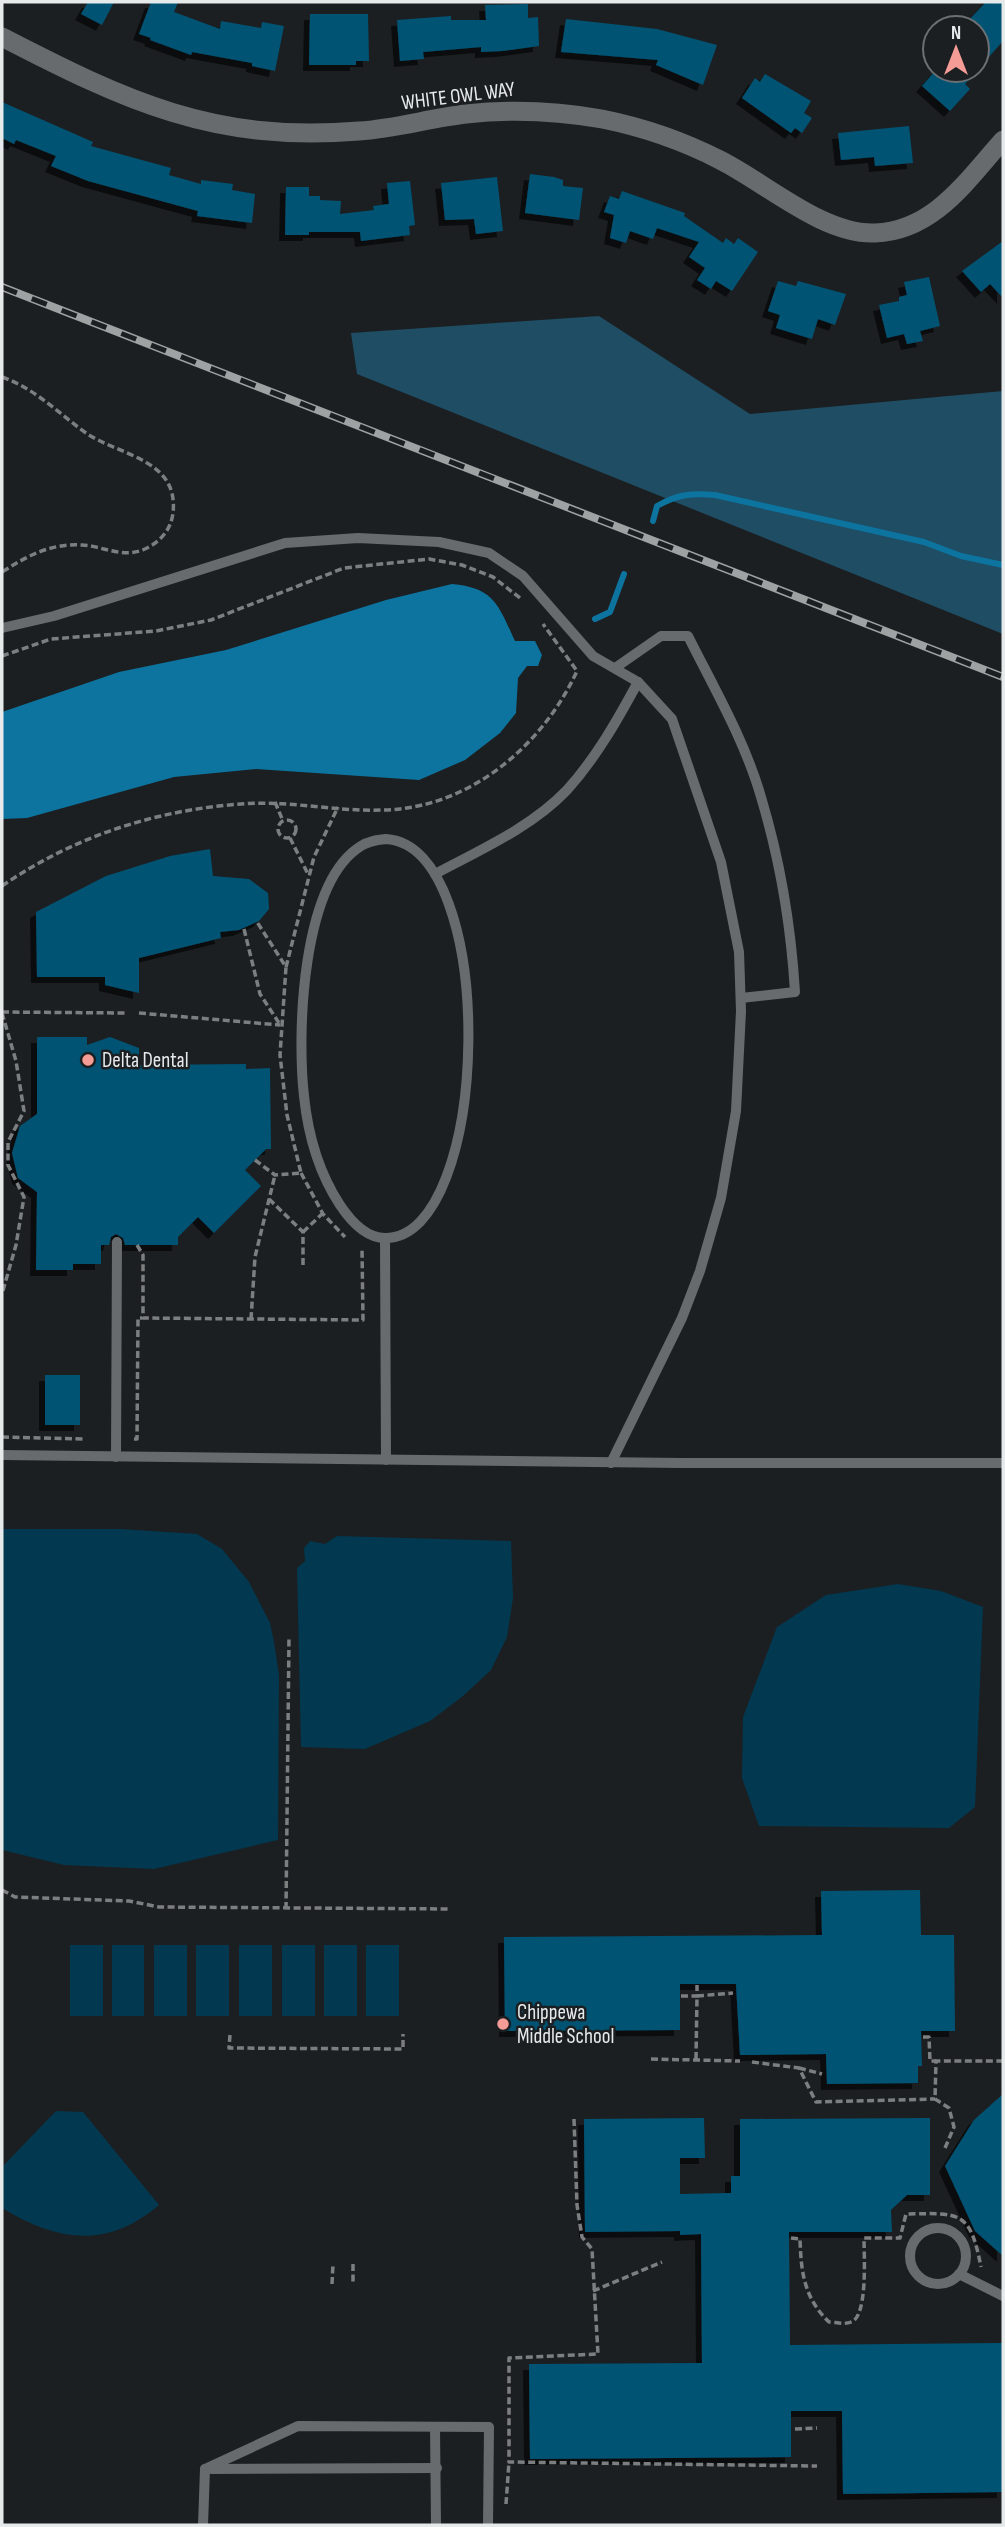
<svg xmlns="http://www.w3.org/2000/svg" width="1005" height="2527" font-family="'Sofia Sans Condensed',sans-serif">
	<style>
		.green { fill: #023951 }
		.forest { fill: #1e4d64 }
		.water { fill: #0d749f }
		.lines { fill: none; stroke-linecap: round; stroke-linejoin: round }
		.stream { stroke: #0d749f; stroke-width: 6 }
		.building { fill: #045373; filter: url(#shadow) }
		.path { stroke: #7c7f80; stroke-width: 3.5; stroke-dasharray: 7 3.5; stroke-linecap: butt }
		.service { stroke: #676b6d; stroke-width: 10 }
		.minor { stroke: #676b6d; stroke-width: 19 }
		.rail-casing { stroke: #9fa2a3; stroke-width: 8 }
		.rail { stroke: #1c1f21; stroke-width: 5; stroke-dasharray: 16; stroke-linecap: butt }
		.poi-dot { fill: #f59c96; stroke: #1c1f21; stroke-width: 2.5 }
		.labels { text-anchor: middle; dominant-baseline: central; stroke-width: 5; stroke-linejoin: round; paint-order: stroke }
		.street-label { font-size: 21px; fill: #e7eaeb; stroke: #1c1f21 }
		.poi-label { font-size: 21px; fill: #e7eaeb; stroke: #1c1f21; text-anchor: start }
	</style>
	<defs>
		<filter id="shadow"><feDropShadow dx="-6" dy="6" stdDeviation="0" flood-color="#0009"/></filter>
	</defs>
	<rect width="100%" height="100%" fill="#1c1f21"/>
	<g class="green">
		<path d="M2 1529H120L197 1534 222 1549 249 1582 270 1623 274 1642 279 1675 278 1840 154 1869 64 1865 2 1850Z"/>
		<path d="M337 1536 511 1541 513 1598 507 1637 491 1670 463 1696 430 1721 365 1749 301 1747 297 1568 305 1561 304 1548 310 1541 325 1544Z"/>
		<path d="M898 1584 941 1591 983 1607 975 1807 949 1828 759 1826 742 1778 743 1717 777 1627 826 1595Z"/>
		<rect x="70" y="1945" width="33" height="71"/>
		<rect x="112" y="1945" width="32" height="71"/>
		<rect x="154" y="1945" width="33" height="71"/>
		<rect x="196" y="1945" width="33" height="71"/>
		<rect x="239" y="1945" width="33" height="71"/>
		<rect x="282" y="1945" width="33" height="71"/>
		<rect x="324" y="1945" width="33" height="71"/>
		<rect x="366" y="1945" width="33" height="71"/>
		<path d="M56 2111 83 2112 159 2205C107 2249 58 2242 2 2208V2167Z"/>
	</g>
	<path class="forest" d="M599 316 750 414 1003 391V634L357 374 351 333Z"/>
	<path class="water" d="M452 584C495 588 498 605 515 641H535L542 655 538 666H527L518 678 516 713 500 733 465 760 419 780 256 769 174 777 27 818 2 819V712L119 672 226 650 386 600Z"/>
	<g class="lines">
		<g class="stream">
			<path d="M653 521 657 506C678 494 692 493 715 495L924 542 961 556 1003 565"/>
			<path d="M595 619 610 612 624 574"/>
		</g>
	</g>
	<g class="building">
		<path d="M88 2H114L102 25 81 14Z"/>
		<path d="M151 2H178L174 12 220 29 221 21 261 28 262 22 284 26 275 71 252 66V63L192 52 191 55 150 40 151 38 139 34Z"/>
		<path d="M986 2H1003V41L965 84 970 89 950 111 922 86 936 70H977V27L969 20Z"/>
		<path d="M528 4V18L538 17 539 46 502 51 481 52V47L423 52 424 59 400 61 397 20 451 16V20H486L485 5Z"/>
		<path d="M310 14H368L369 61H356V65H309Z"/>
		<path d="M566 19 657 29 717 45 703 85 656 65 658 60 561 52Z"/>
		<path d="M765 74 811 101 804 113 812 118 802 133 795 128 791 133 742 98 755 78 760 82Z"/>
		<path d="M2 102 93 142 91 146 171 168 169 175 201 184V180L233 184 232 190 255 194 252 223 197 216 198 211 88 181 51 166 56 156 16 140 14 144 2 138Z"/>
		<path d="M909 126 913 163 875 166 874 157 841 160 838 133Z"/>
		<path d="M530 174 554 177 563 180V186L583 188 579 220 525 213Z"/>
		<path d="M497 177 503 231 476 234 474 219 445 220 441 183Z"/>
		<path d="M410 181 415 225 409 226 410 235 361 241 360 232H309V235H285L286 187H309V196H320V200L341 201 340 214 374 210 373 206 389 204 387 183Z"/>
		<path d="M622 191 685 213 684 216 723 243 726 238 734 244 738 238 758 252 732 291 716 281 711 289 697 280 705 268 689 257 699 242 657 228 653 239 630 231 626 243 610 238 614 215 604 212 610 196 619 199Z"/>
		<path d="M1003 241V298L990 284 981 292 962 271Z"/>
		<path d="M929 277 940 326 920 331 923 341 907 344 904 334 887 338 879 305 899 301V297L907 295 904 282Z"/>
		<path d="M778 281 796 286 798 281 846 294 835 325 818 319 812 339 776 328 780 315 768 311Z"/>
		<path d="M210 849 213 876 249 879 268 893 269 909 259 921 239 930 220 932 221 938 139 958V993L105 985V977H37L36 912 106 876 170 856Z"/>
		<path d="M37 1037H87V1045L110 1037 139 1048V1065L246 1064V1069L270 1068 271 1149H266L245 1170 261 1186 214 1233 198 1217 178 1237V1245H125L123 1238 116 1234 111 1237 109 1245H101V1264H73V1270H36L37 1192 18 1178 12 1153 20 1126 37 1114Z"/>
		<rect x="45" y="1375" width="35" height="50"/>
		<path d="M920 1890 921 1935H954L955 2031H921L922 2066H918V2083L827 2084 826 2054 740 2055 736 1984H680V2030L505 2031 504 1937 822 1935 821 1891Z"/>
		<path d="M1003 2094V2256L975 2231 945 2166 974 2120Z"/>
		<path d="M704 2118 705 2158H680V2194L731 2193V2176H740V2119L930 2118V2195H907L891 2210 892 2232H789L790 2345 1003 2343V2492L843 2494 842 2411H791V2457L530 2459 529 2364 702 2363 701 2234 680 2235V2231L585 2232 584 2119Z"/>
	</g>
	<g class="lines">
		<g class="path">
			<path d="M2 377C36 389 58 413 86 433 120 456 179 459 173 513 171 530 160 542 145 549 123 559 103 546 82 545 51 543 27 556 2 572"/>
			<path d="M2 656 51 639 156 631 211 620 344 568 429 559 462 565 493 577 520 598"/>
			<path d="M275 802 283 821"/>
			<circle cx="287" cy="829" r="9"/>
			<path d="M290 838 308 874"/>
			<path d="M2 886C73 837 155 810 241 804 289 800 336 812 384 810 470 808 543 745 577 671L543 624"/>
			<path d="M244 929 260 994 279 1023"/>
			<path d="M286 967 314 857 338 807"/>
			<path d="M2 1012 128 1013"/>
			<path d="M2 1013 16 1061 24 1111 8 1142V1165L24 1197 16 1245 2 1294"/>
			<path d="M139 1013 280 1025"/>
			<path d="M255 1160 275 1175 301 1173 287 1115 280 1055 286 967 257 922"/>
			<path d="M301 1173 323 1214 345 1237"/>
			<path d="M269 1199 303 1232V1265"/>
			<path d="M303 1232 322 1214"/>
			<path d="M137 1245 143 1255V1318L363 1320 362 1248"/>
			<path d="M251 1319 255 1257 275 1175"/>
			<path d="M2 1437 86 1439"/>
			<path d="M134 1439H137L138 1318H142"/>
			<path d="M2 1890 15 1897 129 1901 159 1907 451 1909"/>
			<path d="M286 1909 289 1637"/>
			<path d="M681 1996H697V1985"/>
			<path d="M230 2035 229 2048 403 2049V2034"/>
			<path d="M923 2037H929L930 2061H936"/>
			<path d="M651 2059 740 2061"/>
			<path d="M696 2059 697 1996 733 1993"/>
			<path d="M752 2062 799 2068 816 2102 935 2099"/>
			<path d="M799 2068 822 2074"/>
			<path d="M574 2119 577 2205 582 2237 592 2249 598 2354 509 2358V2462L817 2466"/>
			<path d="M945 2148 954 2127 949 2108 935 2099 936 2061H1003"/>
			<path d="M791 2238 800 2239C801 2272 804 2298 829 2322 835 2322 845 2325 851 2322 868 2317 864 2255 864 2238H900L906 2214C960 2213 970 2210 981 2267"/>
			<path d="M353 2264V2284"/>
			<path d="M332 2284 333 2264"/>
			<path d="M593 2291 662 2262"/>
			<path d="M795 2429 817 2428"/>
			<path d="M506 2504 509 2462"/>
		</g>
		<g class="service">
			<path d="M2 628 54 616 285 543 358 538 439 542 489 553 523 576 593 656 638 682 672 719 721 862 739 952 741 1011 736 1111 721 1198 700 1271 682 1318 611 1463"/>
			<path d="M615 668 661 636H688C714 688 745 741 761 797 780 860 791 926 795 992L741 998"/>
			<path d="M386 839C500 846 492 1239 385 1238 366 1238 350 1220 340 1205 319 1173 308 1135 304 1096 297 1034 301 883 361 846 368 841 377 840 386 839Z"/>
			<path d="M435 874C480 850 532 827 567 790 596 758 618 719 638 682"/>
			<path d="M385 1238 386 1460"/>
			<path d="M2 1455 681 1463H1003"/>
			<path d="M116 1457 117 1242"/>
			<circle cx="938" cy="2256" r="28"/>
			<path d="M959 2274 1003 2296"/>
			<path d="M435 2427 436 2525"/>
			<path d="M205 2469 298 2426 489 2427 488 2525"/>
			<path d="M211 2469 437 2468"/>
			<path d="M203 2525 205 2469"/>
		</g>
		<path class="minor" d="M2 37C126 101 214 143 359 131 395 129 430 118 466 114 511 109 557 111 602 119 642 127 683 141 720 160 766 183 823 235 875 233 934 231 967 180 1003 140"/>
		<g class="rail-casing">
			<path id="rail" d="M2 287 1003 677"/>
		</g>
		<use href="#rail" class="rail"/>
	</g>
	<g class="poi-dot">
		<circle cx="88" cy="1060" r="7"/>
		<circle cx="503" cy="2024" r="7"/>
	</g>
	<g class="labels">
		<g class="street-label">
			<text transform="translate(458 96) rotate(-7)">WHITE OWL WAY</text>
		</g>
		<g class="poi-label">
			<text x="102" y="1060">Delta Dental</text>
			<text x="517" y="2012">Chippewa<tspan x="517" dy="24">Middle School</tspan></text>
		</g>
	</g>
	<rect width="1005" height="2527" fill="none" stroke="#e7eaeb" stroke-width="7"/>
	<g transform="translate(956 49)"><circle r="33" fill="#1c1f21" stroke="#6d7072" stroke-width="2"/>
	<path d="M0-5L12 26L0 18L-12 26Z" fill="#f59c96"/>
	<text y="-10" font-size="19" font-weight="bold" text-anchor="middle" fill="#e7eaeb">N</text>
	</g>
</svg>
